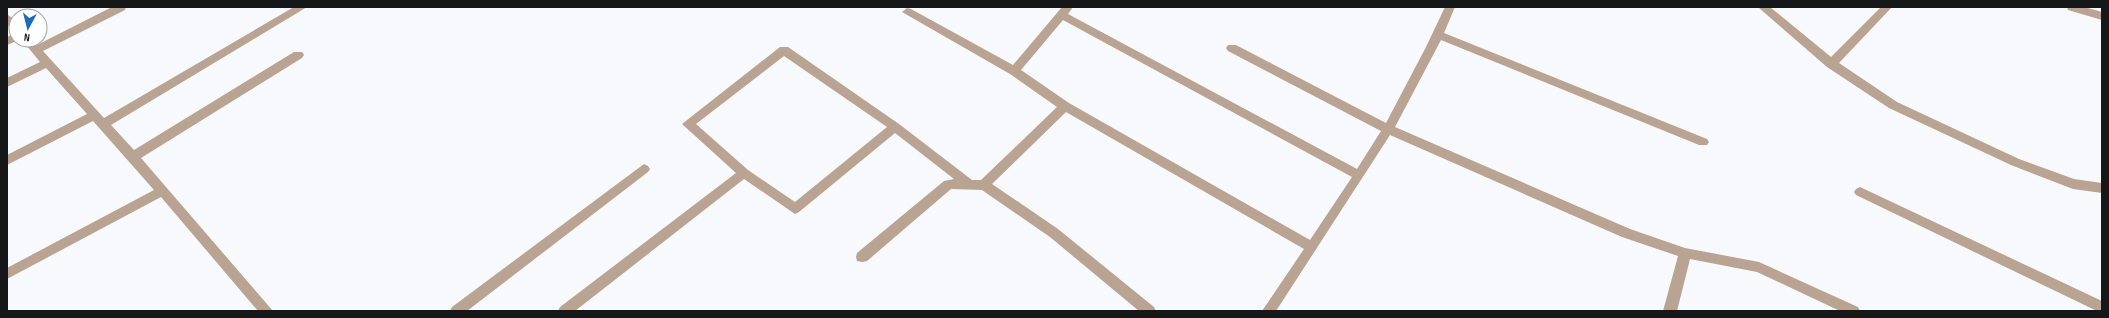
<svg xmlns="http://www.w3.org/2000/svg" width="2109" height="318" font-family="'Sofia Sans Condensed',sans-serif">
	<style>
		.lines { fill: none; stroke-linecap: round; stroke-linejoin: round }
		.minor { fill: #b9a393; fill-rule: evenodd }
	</style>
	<rect width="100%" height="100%" fill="#f7f9fc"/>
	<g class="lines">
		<g class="minor">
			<path d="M112 7H126L125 10 43 51 104 118 294 7H307L111 125 134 150 294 52H302L304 55 302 58 141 158 273 311H258L161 197 7 279V268L154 190 93 121 7 165V155L87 114 46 68 7 87V78L40 62 22 40H33L37 45Z"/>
			<path d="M1062 7H1073L1068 14 1357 169 1381 131 1228 51 1226 48 1228 45H1236L1386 123 1426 47 1445 7H1455L1444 33 1707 139 1709 142 1707 145H1699L1441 40 1395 127 1630 229 1685 248 1759 262 1858 307 1860 311H1840L1757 272 1690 259 1677 311H1663L1678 256 1622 237 1390 135 1276 311H1262L1304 249 1066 112 992 184 1058 229 1154 307 1156 311H1139L1050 237 982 190 951 189 867 261 862 262 857 261 856 257 857 253 944 181 954 179 895 133 799 212 795 214 744 179 575 311H558L560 307 736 173 682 124 780 47H788L899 124 972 180H981L1057 107 1010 74 902 12 907 8 911 9 1013 65ZM1063 20 1352 177 1310 240 1069 103 1021 70ZM784 56 887 127 795 202 748 170 696 124Z"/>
			<path d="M1758 7H1770L1831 57 1881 7H1892L1839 63 1897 102 2019 159 2074 179 2102 183V193L2073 189 2011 165 1889 108 1827 67Z"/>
			<path d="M2067 7H2084L2102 12V20L2068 10Z"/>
			<path d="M7 14 16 21V32L7 25Z"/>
			<path d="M16 33V40H19L7 45V37Z"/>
			<path d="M644 164 648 166 650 169 648 172 467 311H450L452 307Z"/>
			<path d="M1860 187 2102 301V311H2097L1856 195 1854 192 1856 189Z"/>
		</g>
	</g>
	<rect width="2109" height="318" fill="none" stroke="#161718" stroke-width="16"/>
	<g transform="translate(28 28) rotate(187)"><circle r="19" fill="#ffffff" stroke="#a2a2a3"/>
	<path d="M0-3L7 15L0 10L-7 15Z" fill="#1c6bba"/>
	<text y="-6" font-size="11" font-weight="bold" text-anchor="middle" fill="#161718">N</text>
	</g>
</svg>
